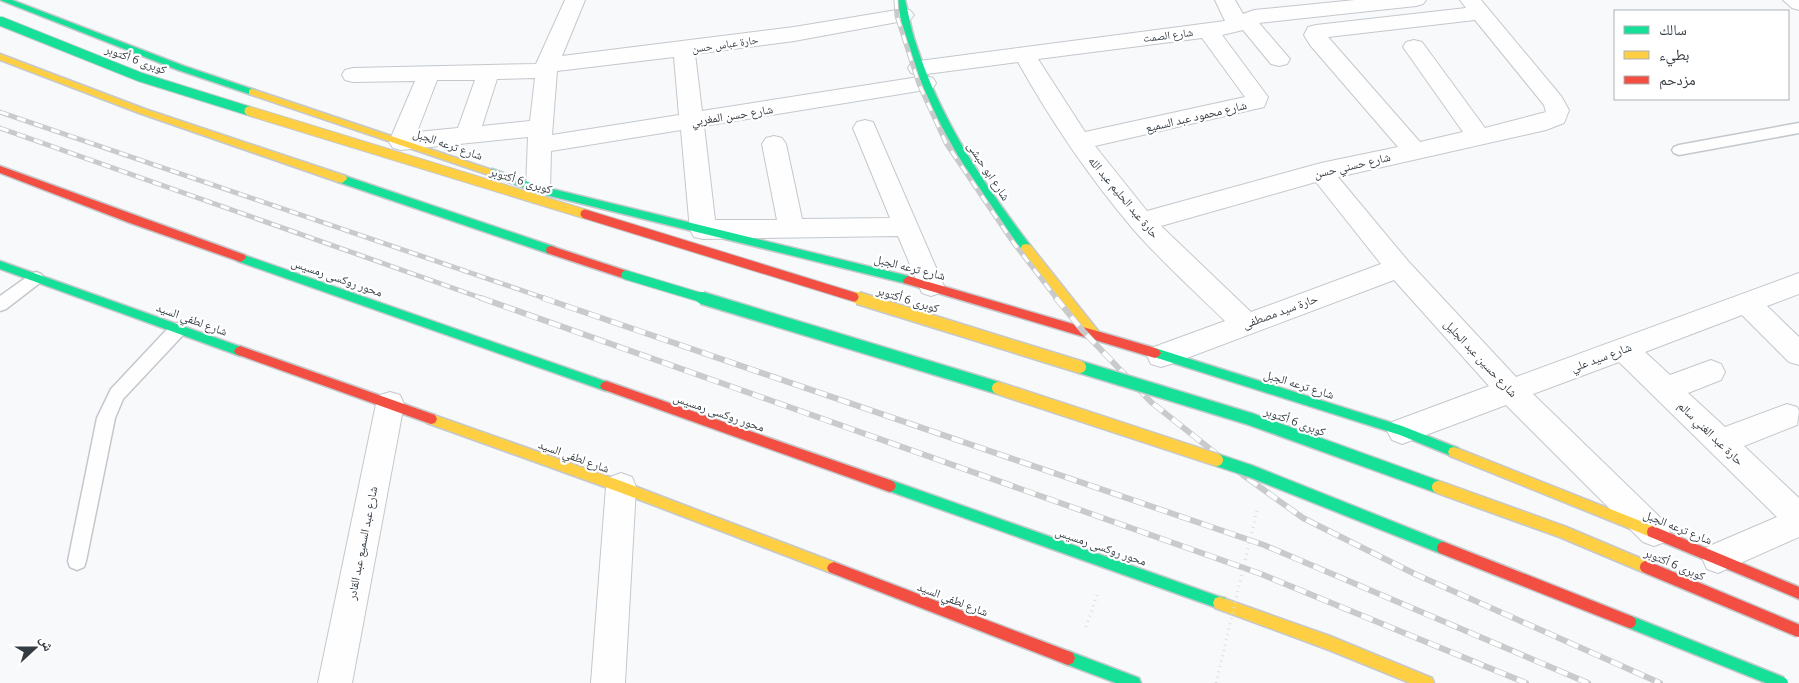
<svg xmlns="http://www.w3.org/2000/svg" width="1799" height="683" font-family="Ubuntu,'Noto Naskh Arabic',sans-serif">
	<style>
		.lines { fill: none; stroke-linecap: round; stroke-linejoin: round }
		.lane-casing { stroke: #c4c8cc; stroke-width: 3 }
		.street-casing { stroke: #c4c8cc; stroke-width: 2 }
		.fast-casing { stroke: #c4c8cc; stroke-width: 3 }
		.slow-casing { stroke: #c4c8cc; stroke-width: 3 }
		.jam-casing { stroke: #c4c8cc; stroke-width: 3 }
		.path { stroke: #dededf; stroke-width: 3; stroke-dasharray: 1 4.5; stroke-linecap: butt }
		.lane { fill: #fefefe; fill-rule: evenodd }
		.street { fill: #fefefe; fill-rule: evenodd }
		.fast { fill: #16e098; fill-rule: evenodd }
		.slow { fill: #ffcf43; fill-rule: evenodd }
		.jam { fill: #f24e42; fill-rule: evenodd }
		.rail-far1-casing { stroke: #c9cacb; stroke-width: 5 }
		.rail-casing { stroke: #c9cacb; stroke-width: 6 }
		.rail-far1 { stroke: #fff; stroke-width: 3; stroke-dasharray: 9; stroke-linecap: butt }
		.rail { stroke: #fff; stroke-width: 4.5; stroke-dasharray: 12; stroke-linecap: butt }
		.fast-bridge-far1-casing { stroke: #c4c8cc; stroke-width: 11; stroke-linecap: butt }
		.fast-bridge-casing { stroke: #c4c8cc; stroke-width: 15; stroke-linecap: butt }
		.slow-bridge-far1-casing { stroke: #c4c8cc; stroke-width: 11; stroke-linecap: butt }
		.slow-bridge-casing { stroke: #c4c8cc; stroke-width: 15; stroke-linecap: butt }
		.jam-bridge-far1-casing { stroke: #c4c8cc; stroke-width: 11; stroke-linecap: butt }
		.jam-bridge-casing { stroke: #c4c8cc; stroke-width: 15; stroke-linecap: butt }
		.path-bridge { stroke: #dededf; stroke-width: 3; stroke-dasharray: 1 4.5; stroke-linecap: butt }
		.fast-bridge-far1 { stroke: #16e098; stroke-width: 9 }
		.fast-bridge { stroke: #16e098; stroke-width: 12 }
		.slow-bridge-far1 { stroke: #ffcf43; stroke-width: 9 }
		.slow-bridge { stroke: #ffcf43; stroke-width: 12 }
		.jam-bridge-far1 { stroke: #f24e42; stroke-width: 9 }
		.jam-bridge { stroke: #f24e42; stroke-width: 12 }
		.labels { text-anchor: middle; dominant-baseline: central; stroke-width: 4.5; stroke-linejoin: round; paint-order: stroke }
		.far-street-label { font-size: 11px; fill: #353d44; stroke: #fff }
		.street-label { font-size: 12px; fill: #353d44; stroke: #fff }
	</style>
	<rect width="100%" height="100%" fill="#f7f9fb"/>
	<g class="lines">
		<g class="lane-casing">
			<g id="lane">
				<path d="M1799 123V133L1679 155 1674 153 1672 150 1674 147 1679 145Z"/>
				<path d="M36 272 41 274 44 278 41 282 6 309 0 311V296L31 274Z"/>
				<path d="M178 323 184 324 186 329 184 334 123 399 115 418 86 561 84 567 77 570 70 567 68 561 97 418 111 389 172 324Z"/>
			</g>
		</g>
		<g class="street-casing">
			<g id="street">
				<path d="M565 0H585L562 56 794 27 903 9 910 10 914 15 910 20 903 21 794 41 695 54 702 111 925 76 933 78 936 83 933 88 925 90 704 126 715 220H777L762 144 766 138 774 136 782 138 786 144 802 219 890 218 853 128 857 122 865 120 873 122 944 286 940 293 931 296 922 293 898 236 703 239 694 237 690 230 681 130 551 151 550 189 547 195 538 198 529 195 526 189 528 137 401 150 393 148 389 142 415 81 353 82 345 80 342 75 345 70 353 68 536 64ZM674 57 679 115 552 135 557 71ZM535 78 530 121 482 126 497 79ZM437 80H475L458 128 417 132Z"/>
				<path d="M1215 0H1235L1243 14 1254 10 1355 0H1426L1423 4 1416 6 1259 23 1290 59 1287 64 1279 66 1271 64 1243 30 1222 35 1268 97 1264 107 1095 146 1147 211 1321 163 1398 147 1310 45 1304 35 1308 27 1316 25 1466 8 1460 0H1481L1561 96 1569 110 1564 123 1546 130 1338 177 1408 261 1516 377 1799 273V294L1767 306 1799 337V365L1789 362 1742 315 1645 352 1670 375 1711 360 1721 364 1725 372 1721 380 1688 393 1725 427 1787 404 1797 407 1799 411 1797 425 1744 446 1799 498V537L1718 573 1707 569 1702 558 1707 547 1777 517 1619 362 1533 394 1665 522 1670 532 1665 542 1654 546 1643 542 1506 405 1402 444 1392 440 1387 431 1392 422 1489 386 1394 280 1171 364 1161 367 1151 364 1147 356 1151 348 1225 321C1194 291 1162 262 1133 229 1089 177 1051 121 1018 62L919 75 911 73 908 68 911 63 919 61 1225 21ZM1475 20 1544 105 1546 112 1485 128 1422 42 1414 40 1406 42 1403 47 1463 132 1420 142 1328 37ZM1202 38 1245 97 1085 132 1038 59ZM1316 182 1381 264 1251 312 1161 226Z"/>
				<path d="M1783 0H1799V10L1792 8Z"/>
				<path d="M390 392 400 395 404 404 352 683H318L376 404 380 395Z"/>
				<path d="M621 473 632 477 636 487 625 683H591L606 487 610 477Z"/>
			</g>
		</g>
		<g class="fast-casing">
			<g id="fast">
				<path d="M0 0H12L184 66 255 90 257 92 255 94H249L178 70Z"/>
				<path d="M897 0H905C909 15 911 30 916 44 940 119 983 183 1030 245L1031 248 1030 251H1022C975 187 932 121 907 45 902 30 900 15 897 0Z"/>
				<path d="M492 169 540 186 908 276 913 280 908 284 538 193 489 175 487 173 489 171Z"/>
				<path d="M342 175 555 247 556 250 555 253H547L338 182 337 179 338 176Z"/>
				<path d="M241 254 610 383 612 386 610 389 606 391 237 261 236 258Z"/>
				<path d="M0 261 244 348 246 351 244 354 240 356 0 269Z"/>
				<path d="M1155 348 1402 426 1458 448 1460 452 1458 456 1454 457 1400 435 1151 356 1149 353 1151 350Z"/>
				<path d="M890 480 1220 597 1225 598 1227 603 1225 608 1220 609 886 490 884 486 886 482Z"/>
				<path d="M1068 651 1139 678 1141 683H1116L1063 663 1061 658 1063 653Z"/>
			</g>
		</g>
		<g class="slow-casing">
			<g id="slow">
				<path d="M0 54 145 109 346 176 347 179 342 183 338 182 139 113 0 60Z"/>
				<path d="M252 89 495 171 497 173 495 175H489L249 94V90Z"/>
				<path d="M1026 244 1030 245 1099 332 1101 335 1099 338H1091L1022 251 1021 248 1022 245Z"/>
				<path d="M431 414 621 481 839 564 841 568 839 572 834 574 619 492 427 423 425 419 427 415Z"/>
				<path d="M1454 447 1658 528 1659 532 1658 536 1653 538 1450 456 1448 452 1450 448Z"/>
				<path d="M1220 597 1330 636 1432 678 1434 683H1410L1329 650 1215 608 1213 603 1215 598Z"/>
			</g>
		</g>
		<g class="jam-casing">
			<g id="jam">
				<path d="M0 166 245 255 246 258 241 262 130 223 0 173Z"/>
				<path d="M551 246 630 272 631 275 626 279 547 253 546 250 547 247Z"/>
				<path d="M908 276 1155 348 1159 350 1161 353 1159 356 1155 358 904 283 903 280Z"/>
				<path d="M240 346 435 415 437 419 435 423 431 424 236 354 234 351 236 348Z"/>
				<path d="M606 381 890 480 894 482 896 486 894 490 890 492 602 389 600 386 602 383Z"/>
				<path d="M1653 526 1799 587V599L1648 536 1647 532 1648 528Z"/>
				<path d="M834 562 1068 651 1073 653 1075 658 1073 663 1068 665 829 572 827 568 829 564Z"/>
			</g>
		</g>
		<path class="path" d="M1086 627 1097 595"/>
		<use href="#lane" class="lane"/>
		<use href="#street" class="street"/>
		<use href="#fast" class="fast"/>
		<use href="#slow" class="slow"/>
		<use href="#jam" class="jam"/>
		<g class="rail-far1-casing">
			<g id="rail-far1">
				<path d="M896 0 897 16 919 84 946 143 1013 242 1057 299"/>
				<path d="M0 112 547 299"/>
				<path d="M0 128 484 299"/>
			</g>
		</g>
		<g class="rail-casing">
			<g id="rail">
				<path d="M481 298 1261 574 1526 683"/>
				<path d="M543 298 1264 545 1588 683"/>
				<path d="M1056 298 1083 331 1151 402 1243 475 1303 518 1417 575 1660 683"/>
			</g>
		</g>
		<use href="#rail-far1" class="rail-far1"/>
		<use href="#rail" class="rail"/>
		<g class="fast-bridge-far1-casing">
			<g id="fast-bridge-far1">
				<path d="M0 21 140 77 249 111"/>
				<path d="M626 275 706 299"/>
			</g>
		</g>
		<g class="fast-bridge-casing">
			<g id="fast-bridge">
				<path d="M702 298 998 388"/>
				<path d="M1080 367 1250 419 1438 487"/>
				<path d="M1217 460 1250 471 1443 548"/>
				<path d="M1630 622 1782 683"/>
			</g>
		</g>
		<g class="slow-bridge-far1-casing">
			<g id="slow-bridge-far1">
				<path d="M249 111 585 214"/>
				<path d="M854 297 862 299"/>
			</g>
		</g>
		<g class="slow-bridge-casing">
			<g id="slow-bridge">
				<path d="M858 298 1080 367"/>
				<path d="M998 388 1217 460"/>
				<path d="M1438 487 1563 532 1646 567"/>
			</g>
		</g>
		<g class="jam-bridge-far1-casing">
			<path id="jam-bridge-far1" d="M585 214 854 297"/>
		</g>
		<g class="jam-bridge-casing">
			<g id="jam-bridge">
				<path d="M1443 548 1630 622"/>
				<path d="M1646 567 1799 631"/>
			</g>
		</g>
		<path class="path-bridge" d="M1216 683 1257 510"/>
		<use href="#fast-bridge-far1" class="fast-bridge-far1"/>
		<use href="#fast-bridge" class="fast-bridge"/>
		<use href="#slow-bridge-far1" class="slow-bridge-far1"/>
		<use href="#slow-bridge" class="slow-bridge"/>
		<use href="#jam-bridge-far1" class="jam-bridge-far1"/>
		<use href="#jam-bridge" class="jam-bridge"/>
	</g>
	<g class="labels">
		<g class="far-street-label">
			<text transform="translate(1168 35) rotate(-7)">شارع الصمت</text>
			<text transform="translate(725 44) rotate(-8)">حارة عباس حسن</text>
		</g>
		<g class="street-label">
			<text transform="translate(136 59) rotate(20)">كوبرى 6 أكتوبر</text>
			<text transform="translate(732 115) rotate(-9)">شارع حسن المغربي</text>
			<text transform="translate(1196 116) rotate(-13)">شارع محمود عبد السميع</text>
			<text transform="translate(448 144) rotate(19)">شارع ترعه الجبل</text>
			<text transform="translate(1352 165) rotate(-13)">شارع حسني حسن</text>
			<text transform="translate(989 171) rotate(57)">شارع ابو حبشى</text>
			<text transform="translate(521 180) rotate(17)">كوبرى 6 أكتوبر</text>
			<text transform="translate(1124 197) rotate(50)">حارة عبد الحليم عبد الله</text>
			<text transform="translate(910 267) rotate(14)">شارع ترعه الجبل</text>
			<text transform="translate(337 277) rotate(19)">محور روكسى رمسيس</text>
			<text transform="translate(908 299) rotate(17)">كوبرى 6 أكتوبر</text>
			<text transform="translate(1280 311) rotate(-20)">حارة سيد مصطفى</text>
			<text transform="translate(192 319) rotate(20)">شارع لطفي السيد</text>
			<text transform="translate(1601 357) rotate(-20)">شارع سيد علي</text>
			<text transform="translate(1481 358) rotate(47)">شارع حسين عبد الجليل</text>
			<text transform="translate(1299 384) rotate(17)">شارع ترعه الجبل</text>
			<text transform="translate(719 412) rotate(19)">محور روكسى رمسيس</text>
			<text transform="translate(1295 421) rotate(20)">كوبرى 6 أكتوبر</text>
			<text transform="translate(1711 433) rotate(44)">حارة عبد الغني سالم</text>
			<text transform="translate(574 456) rotate(20)">شارع لطفي السيد</text>
			<text transform="translate(1678 527) rotate(22)">شارع ترعه الجبل</text>
			<text transform="translate(362 543) rotate(-79)">شارع عبد السميع عبد القادر</text>
			<text transform="translate(1101 546) rotate(19)">محور روكسى رمسيس</text>
			<text transform="translate(1675 564) rotate(23)">كوبرى 6 أكتوبر</text>
			<text transform="translate(953 599) rotate(21)">شارع لطفي السيد</text>
		</g>
	</g>
	<rect x="1614" y="10" width="175" height="90" fill="#ffffff" stroke="#aeb1b4"/>
	<rect x="1624" y="26" width="25" height="8" fill="#16e098" stroke="#aeb1b4"/>
	<text x="1659" y="35" font-size="15" fill="#353d44">سالك</text>
	<rect x="1624" y="51" width="25" height="8" fill="#ffcf43" stroke="#aeb1b4"/>
	<text x="1659" y="60" font-size="15" fill="#353d44">بطيء</text>
	<rect x="1624" y="76" width="25" height="8" fill="#f24e42" stroke="#aeb1b4"/>
	<text x="1659" y="85" font-size="15" fill="#353d44">مزدحم</text>
	<g transform="translate(35 648) rotate(69)" stroke="#ffffff" stroke-width="4" paint-order="stroke">
	<path d="M0-4L9 19L0 12L-9 19Z" fill="#353d44"/>
	<text y="-8" font-size="14" font-weight="bold" text-anchor="middle" fill="#353d44">ش</text>
	</g>
</svg>
